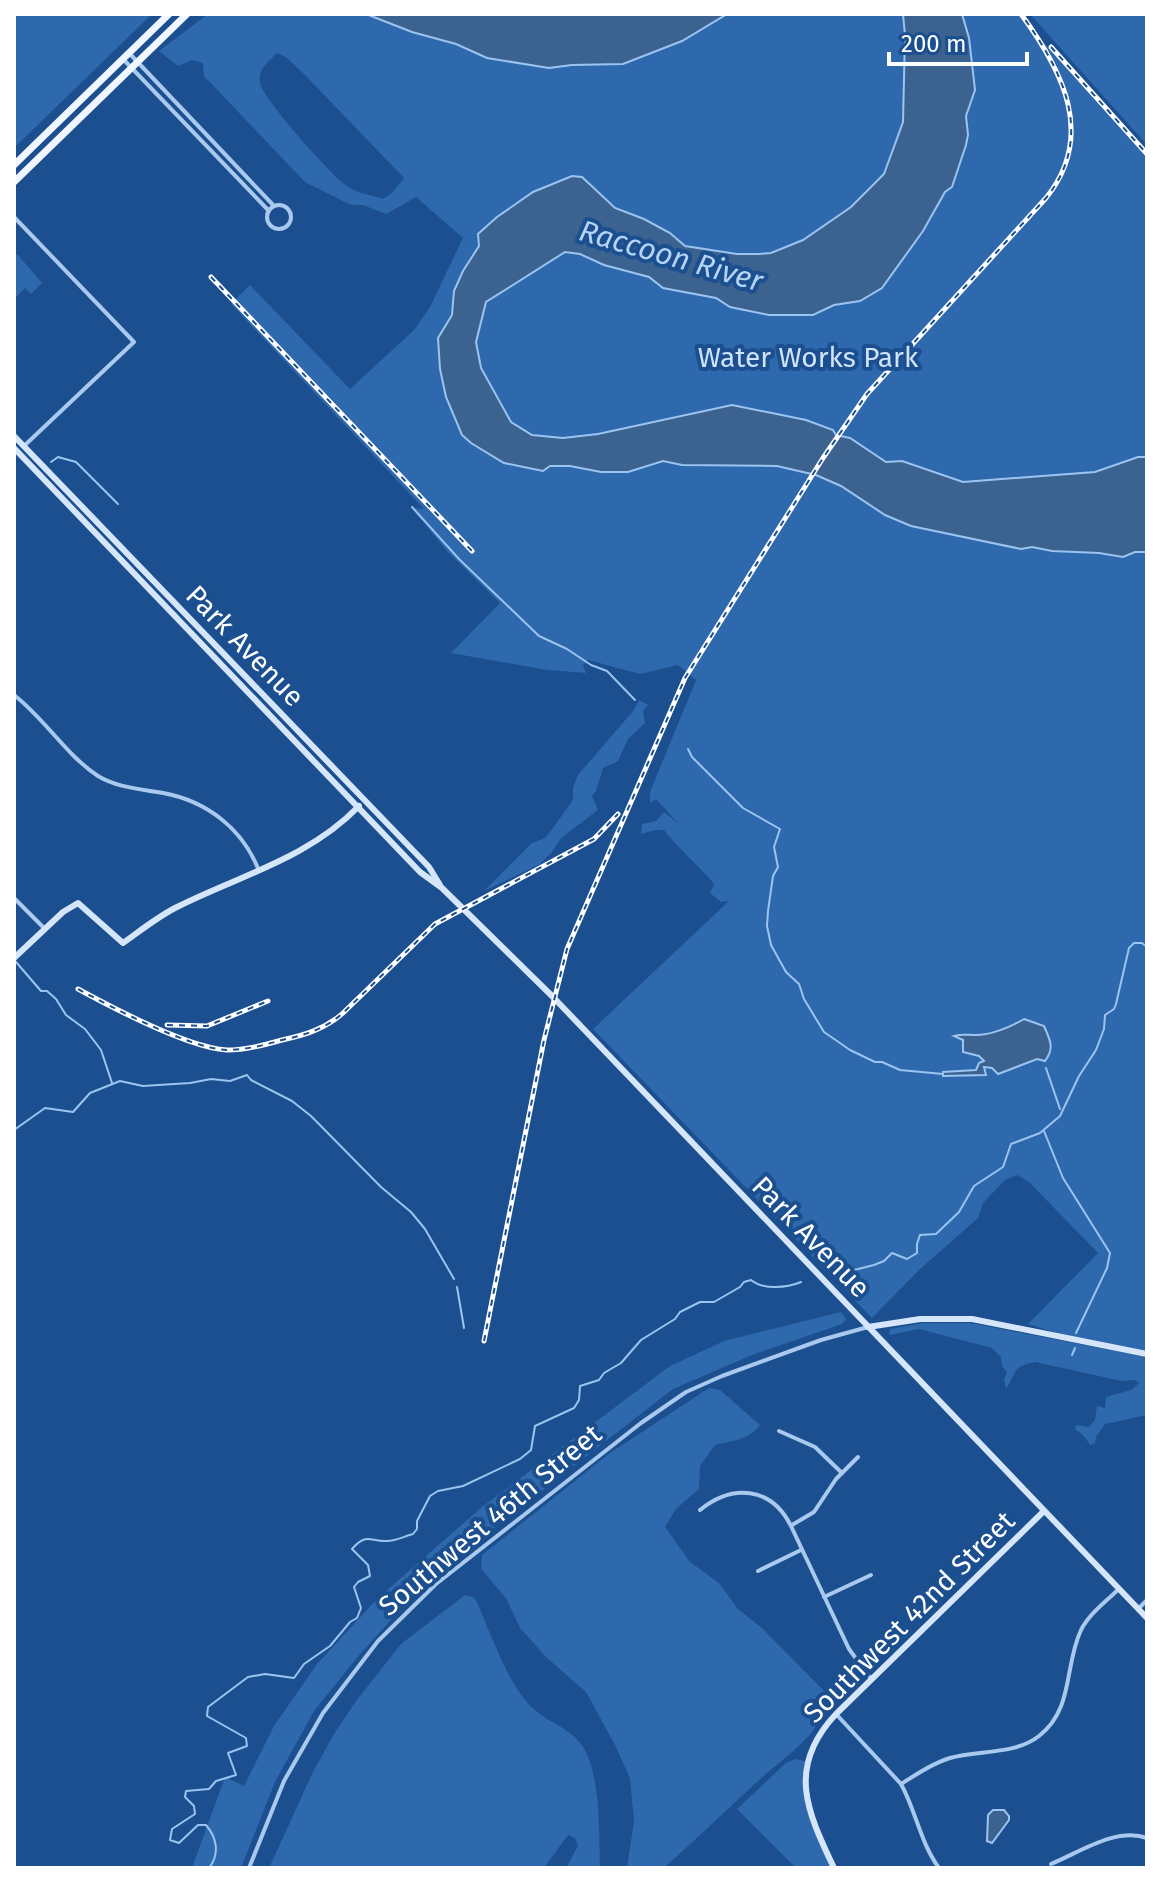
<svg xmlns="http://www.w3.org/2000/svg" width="1161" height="1882" font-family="'Fira Sans',sans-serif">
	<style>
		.green { fill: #2e69ad; fill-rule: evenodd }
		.water { fill: #3c6290; stroke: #9cc4f0; stroke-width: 2 }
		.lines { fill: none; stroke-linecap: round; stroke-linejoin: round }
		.stream { stroke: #9cc4f0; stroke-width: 2 }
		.street { stroke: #a9c9ee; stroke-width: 4 }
		.secondary { stroke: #d6e6fa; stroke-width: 6 }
		.primary { stroke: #f0f6ff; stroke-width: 7 }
		.rail-casing { stroke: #fff; stroke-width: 5 }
		.rail { stroke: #1b4f8f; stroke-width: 2; stroke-dasharray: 6; stroke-linecap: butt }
		.labels { text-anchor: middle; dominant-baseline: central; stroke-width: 8; stroke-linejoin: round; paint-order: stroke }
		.park-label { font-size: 28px; fill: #cfe3fa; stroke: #1b4f8f }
		.street-label { font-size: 28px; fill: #fff; stroke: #1b4f8f }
		.water-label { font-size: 30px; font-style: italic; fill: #b5d3f5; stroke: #1b4f8f }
	</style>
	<rect width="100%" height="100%" fill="#1b4f8f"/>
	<g class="green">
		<path d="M14 14H152L14 148Z"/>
		<path d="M208 14H370L404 29 422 19 706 14H1018L1147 158V1351L1060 1334 1028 1324 1098 1253 1029 1182 1017 1175 1005 1180 983 1203 978 1218 919 1270 872 1318 593 1029 729 901 721 902 710 893 714 884C698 864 679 850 664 830H655L641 834 642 824 656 821 664 812 678 823 656 799 650 803V792L696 680 678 665 640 674 588 660 583 665 586 673 547 670 451 653 500 603 447 551 414 511 415 508 424 509 231 304 250 285 350 389 414 330 430 307 463 238 416 197 386 214 363 205H351L305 182 204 76 203 63 192 60 178 66 159 51ZM277 53 287 58 303 73 404 178 393 192 383 199C369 194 354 193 343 183 328 171 263 99 260 83 257 70 268 62 277 53Z"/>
		<path d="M1030 14H1147V145Z"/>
		<path d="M17 254 42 283 31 294 25 288 14 299V258Z"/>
		<path d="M639 700 648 705 643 711 645 723 628 739 618 761 603 768 596 791 592 796 598 810 561 838 552 852 540 864 484 891 532 843 545 838 550 832 573 800V788L578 775 634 710Z"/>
		<path d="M841 1312 846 1319 842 1324 752 1355 673 1389 428 1579 360 1654 314 1711 275 1782 241 1868H192L225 1777 244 1786 274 1726 317 1664 378 1598 482 1507 670 1366 724 1341Z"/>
		<path d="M923 1323H970L1147 1357V1415L1105 1424 1096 1437 1095 1443 1090 1445 1084 1436 1075 1429 1076 1425 1089 1427 1095 1420 1097 1406 1105 1408 1106 1397 1131 1390 1139 1383 1135 1380 1122 1381 1035 1362C1012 1366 1016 1374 1006 1389L1004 1379 1007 1372 1002 1366 1001 1357 992 1348 919 1329 889 1335 890 1329Z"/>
		<path d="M709 1388 720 1390 760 1425C749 1440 732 1441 715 1445L700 1466 699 1489 676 1509 665 1527 690 1562 719 1583 738 1609 762 1628 831 1698C816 1739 789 1753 759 1780 727 1810 696 1839 664 1868H627L634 1821 630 1778 615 1745 586 1692 546 1657 520 1628 506 1598 481 1569 482 1555 610 1453Z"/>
		<path d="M465 1595 473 1597 477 1602C490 1632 510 1690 535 1710 551 1724 571 1728 583 1747 601 1775 599 1835 600 1868H566L578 1846 575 1838 568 1835 544 1868H269L313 1772 334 1734 356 1701 401 1644Z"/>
		<path d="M796 1759 808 1762 805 1791 834 1868H796L737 1809 786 1763Z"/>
	</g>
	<g class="water">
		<path d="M366 14H727L682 41 623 64 572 65 549 68 487 58 456 44 412 32Z"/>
		<path d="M903 14H962L969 38 975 90 966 116 968 135 966 145 952 187 945 192 923 231 882 288 860 301 834 305 813 315H769L730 307 716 298 663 288 649 277 604 265 580 254 565 252 486 302 476 342 481 368 511 422 532 435 563 438 598 434 732 405 806 420 833 430 836 435 850 438 886 462 902 461 963 482 1095 472 1138 457H1147V552H1135L1123 557 1099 553 1052 551 1032 547 1021 549 911 526 885 515 841 486 816 475 777 466 682 465 663 461 628 472H601L570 466H550L543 471 504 463 471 443 462 435 446 397 440 369 438 338 452 315 454 291 463 271 479 246 478 234 497 217 533 192 572 176 582 177 615 208 644 219 670 233 685 246 737 254H759L771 253 803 240 851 207 884 174 903 122 905 35Z"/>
		<path d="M1024 1019 1044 1026C1050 1040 1055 1048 1045 1061L1037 1059 998 1074 992 1068 984 1067 986 1075 943 1076V1072L976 1070 979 1063 984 1061 979 1056 963 1052V1040L954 1036C962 1034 966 1035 973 1035 989 1036 1011 1027 1024 1019Z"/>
		<path d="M993 1810H1004L1009 1816V1820L992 1843 987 1841 988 1815Z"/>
	</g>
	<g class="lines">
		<g class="stream">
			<path d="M51 462 58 457 76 462 118 504"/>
			<path d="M412 507 459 559 539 636 567 649 591 665 607 671 635 700"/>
			<path d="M688 749 692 757 743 808 780 829 774 847 778 867 773 876 768 911 767 926 771 945 786 972 799 984 804 999 824 1032 850 1050 875 1062H882L900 1070 943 1074"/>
			<path d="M16 962 41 991H47L56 999 66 1015 85 1029 101 1050 112 1083"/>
			<path d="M1046 1068 1060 1109"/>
			<path d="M14 1130 45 1108 73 1112 90 1093 120 1081 143 1086 190 1083 211 1079 230 1081 247 1075 251 1080 292 1101 311 1116 381 1187 411 1212 425 1229 454 1279"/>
			<path d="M1044 1131 1063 1178 1110 1253 1107 1268 1076 1333"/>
			<path d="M838 1274 874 1265 884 1261 892 1253 907 1259 917 1253V1244L920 1235 936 1234 959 1212 974 1186 1003 1167 1011 1144 1040 1133 1060 1116 1079 1076 1096 1050 1104 1029 1105 1015 1114 1009 1116 1004 1129 948 1134 943H1142L1147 947"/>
			<path d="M457 1287 464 1328"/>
			<path d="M1072 1355 1075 1348"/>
			<path d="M209 1868C220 1854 217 1838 206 1825H198L179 1843 170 1840 172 1829 195 1814 194 1806 185 1797 186 1791 209 1789 216 1781 236 1775 228 1753 247 1746 246 1738 207 1716 208 1707 248 1677 265 1674 294 1678 304 1664 330 1646 350 1622 357 1618 361 1608 354 1587 358 1582 370 1576 368 1565 352 1549C367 1532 370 1542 387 1541 396 1541 405 1536 413 1534L417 1529V1521L430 1496 438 1491 463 1486 520 1459 531 1450 535 1426 574 1408 579 1400 580 1386 599 1380 604 1373 621 1363 641 1340 675 1319 680 1312 700 1302H714L740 1287 744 1282 751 1280C763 1290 787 1288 801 1282"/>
		</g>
		<g class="street">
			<path d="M130 54 274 206"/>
			<path d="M123 59 269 211"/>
			<circle cx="279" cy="217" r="12"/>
			<path d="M14 217 134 342 24 446"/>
			<path d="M14 695C45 719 66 755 98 776 118 788 141 789 163 793 207 801 243 829 259 871"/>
			<path d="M14 898 45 929"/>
			<path d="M779 1431 815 1447 842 1473"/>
			<path d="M700 1510C732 1484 771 1486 791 1526L849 1649 871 1679"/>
			<path d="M792 1525 814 1512 836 1479 858 1457"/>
			<path d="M758 1571 801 1550"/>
			<path d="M824 1597 871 1575"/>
			<path d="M1138 1609 1147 1600"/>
			<path d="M836 1714 901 1784C916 1811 920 1842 939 1868"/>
			<path d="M901 1784C916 1775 932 1763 950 1758 978 1750 1015 1755 1039 1736 1074 1709 1064 1666 1081 1630 1089 1614 1106 1601 1119 1589"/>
			<path d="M1051 1864C1080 1852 1116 1827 1147 1838"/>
			<path d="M249 1868 284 1781 323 1713 378 1641 436 1584 641 1423 686 1392 722 1376 821 1340 868 1327"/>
		</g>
		<g class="secondary">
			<path d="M14 436 429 867 440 885"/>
			<path d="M14 448 420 872 442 888 553 997 1147 1618"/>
			<path d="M14 958 63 912 78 903 123 943C140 931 156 918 175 908 238 876 308 859 359 806"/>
			<path d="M868 1327 920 1319H972L1147 1354"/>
			<path d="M834 1868C807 1811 786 1767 836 1714L1044 1511"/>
		</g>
		<g class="primary">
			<path d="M14 165 169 14"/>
			<path d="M14 182 187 14"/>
		</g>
		<g class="rail-casing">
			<g id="rail">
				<path d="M1051 47 1147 154"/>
				<path d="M211 277 472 551"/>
				<path d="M78 989C113 1008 189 1048 227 1050 246 1050 264 1045 282 1040 305 1035 325 1029 343 1013L435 924 594 839 618 814"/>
				<path d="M167 1025 207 1026 268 1001"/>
				<path d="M484 1341 544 1040 567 949 685 678 823 458 867 394 1046 198C1096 136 1063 71 1021 14"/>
			</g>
		</g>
		<use href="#rail" class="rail"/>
	</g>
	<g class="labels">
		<g class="park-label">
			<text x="808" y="357">Water Works Park</text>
		</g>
		<g class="street-label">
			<text transform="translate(245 646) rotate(46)">Park Avenue</text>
			<text transform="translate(811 1237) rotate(46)">Park Avenue</text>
			<text transform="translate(490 1520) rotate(-40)">Southwest 46th Street</text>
			<text transform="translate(909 1617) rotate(-45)">Southwest 42nd Street</text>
		</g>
		<g class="water-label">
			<text transform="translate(671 256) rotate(16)">Raccoon River</text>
		</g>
	</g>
	<rect width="1161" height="1882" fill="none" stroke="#ffffff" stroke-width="32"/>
	<path d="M889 52v12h138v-12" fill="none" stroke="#ffffff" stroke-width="4"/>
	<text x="901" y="52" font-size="24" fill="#ffffff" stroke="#1b4f8f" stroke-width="6" paint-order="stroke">200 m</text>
</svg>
